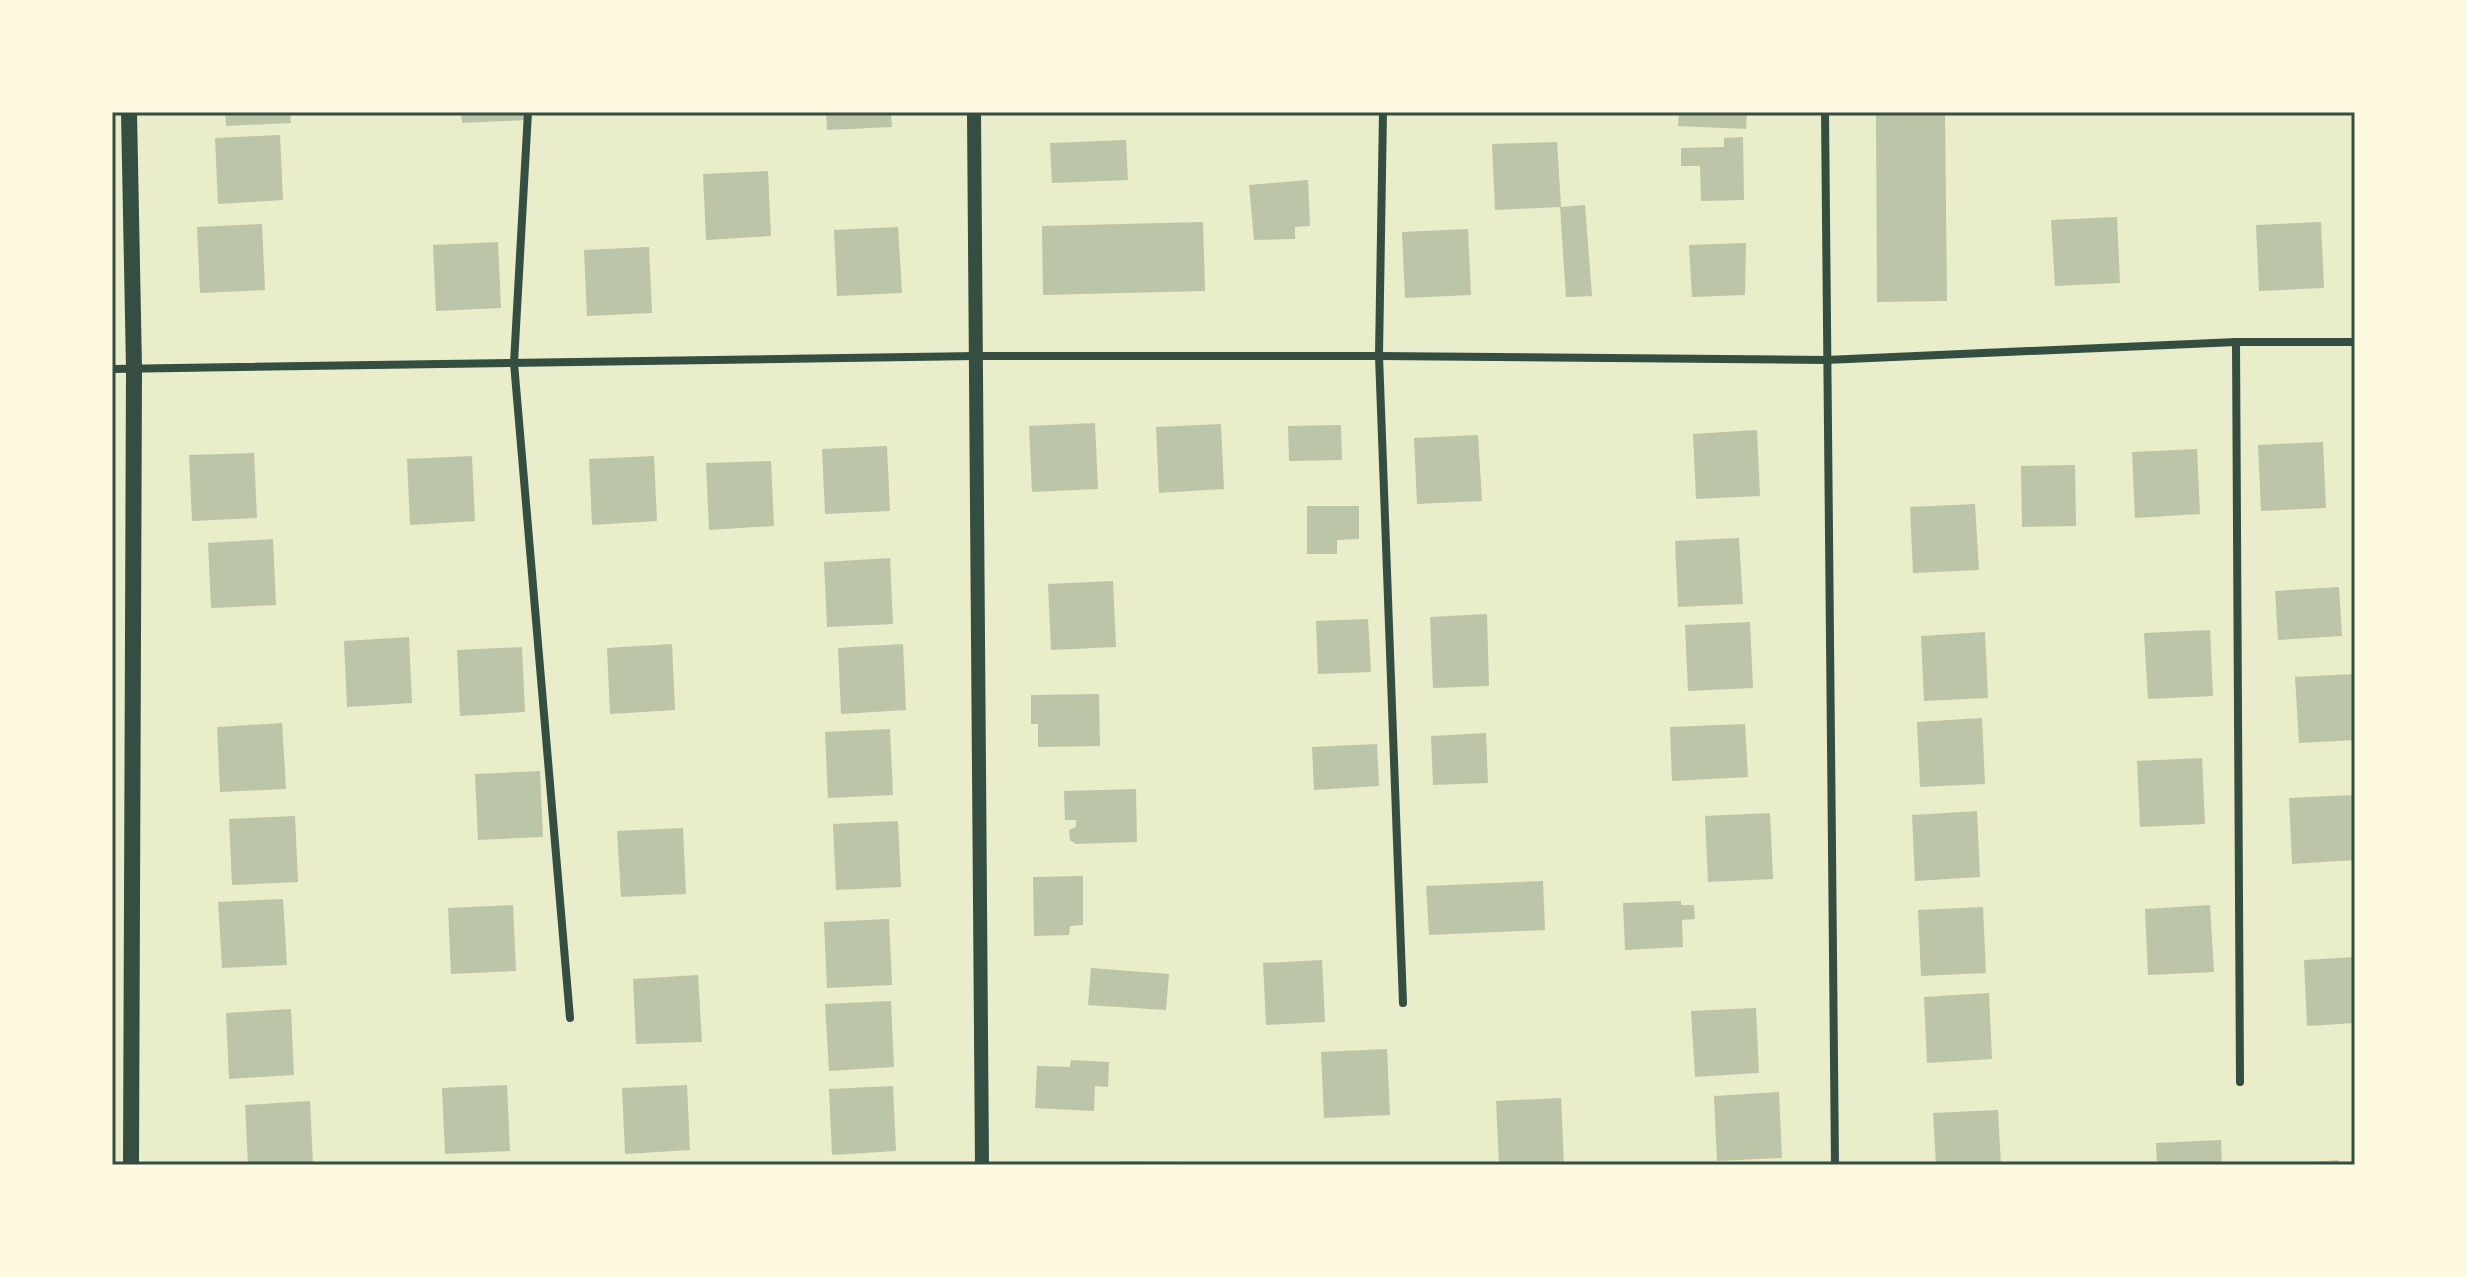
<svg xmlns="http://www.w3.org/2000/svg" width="2467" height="1277" font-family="Arial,sans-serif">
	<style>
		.building { fill: #bcc5a7 }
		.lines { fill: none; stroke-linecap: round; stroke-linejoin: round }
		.minor { stroke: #344e41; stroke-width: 8 }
		.tertiary { stroke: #344e41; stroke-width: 14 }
		.secondary { stroke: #344e41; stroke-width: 16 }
		.neatline { fill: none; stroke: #344e41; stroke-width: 3 }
	</style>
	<rect width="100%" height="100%" fill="#e9edc9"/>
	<g class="building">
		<path d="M225 112H290L291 123 226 126Z"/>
		<path d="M461 112H526L527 120 462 123Z"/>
		<path d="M826 112H891L892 127 827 130Z"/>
		<path d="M1679 112H1747L1746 129 1678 126Z"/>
		<path d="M1876 112H1945L1947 301 1877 302Z"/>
		<path d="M280 135 283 200 218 204 215 138Z"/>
		<path d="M1743 137 1744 200 1701 201 1700 166H1681V148L1724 147V138Z"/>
		<path d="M1126 140 1128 180 1052 183 1050 143Z"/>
		<path d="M1557 142 1561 207 1585 205 1592 296 1566 297 1560 207 1495 210 1492 144Z"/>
		<path d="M768 171 771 236 706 240 703 174Z"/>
		<path d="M1308 180 1310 226 1295 227V239L1254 240 1249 185Z"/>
		<path d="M2117 217 2120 283 2055 286 2051 220Z"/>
		<path d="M1203 222 1205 291 1043 295 1042 226Z"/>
		<path d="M2321 222 2324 288 2259 291 2256 225Z"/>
		<path d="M262 224 265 290 200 293 197 227Z"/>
		<path d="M898 227 902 293 837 296 834 230Z"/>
		<path d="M1468 229 1471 295 1405 298 1402 232Z"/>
		<path d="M498 242 501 308 436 311 433 245Z"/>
		<path d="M1746 243 1745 295 1692 297 1689 245Z"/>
		<path d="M649 247 652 313 587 316 584 250Z"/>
		<path d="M1095 423 1098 489 1032 492 1029 426Z"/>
		<path d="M1221 424 1224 489 1159 493 1156 427Z"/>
		<path d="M1341 425 1342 460 1289 461 1288 426Z"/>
		<path d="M1757 430 1760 496 1696 499 1693 434Z"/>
		<path d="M1478 435 1482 501 1417 504 1414 438Z"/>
		<path d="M2323 442 2326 508 2261 511 2258 445Z"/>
		<path d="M887 446 890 511 825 514 822 449Z"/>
		<path d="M2197 449 2200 514 2135 518 2132 452Z"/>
		<path d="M254 453 257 518 192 521 189 455Z"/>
		<path d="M472 456 475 521 410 525 407 459Z"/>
		<path d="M654 456 657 521 592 525 589 459Z"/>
		<path d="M771 461 774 526 709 530 706 463Z"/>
		<path d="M2075 465 2076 526 2022 527 2021 466Z"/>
		<path d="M1975 504 1979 570 1913 573 1910 507Z"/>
		<path d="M1307 506H1359V539L1337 540V554H1307Z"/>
		<path d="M1739 538 1743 604 1678 607 1675 541Z"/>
		<path d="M273 539 276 605 211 608 208 543Z"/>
		<path d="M890 558 893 624 827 627 824 562Z"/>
		<path d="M1113 581 1116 647 1051 650 1048 584Z"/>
		<path d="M2339 587 2342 636 2278 640 2275 591Z"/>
		<path d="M1487 614 1489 686 1433 688 1430 617Z"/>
		<path d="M1368 619 1371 672 1318 674 1316 621Z"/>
		<path d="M1750 622 1753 688 1688 691 1685 625Z"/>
		<path d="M2210 630 2213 696 2148 699 2144 633Z"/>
		<path d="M1985 632 1988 698 1924 701 1921 636Z"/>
		<path d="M409 637 412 703 347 707 344 641Z"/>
		<path d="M672 644 675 710 610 714 607 648Z"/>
		<path d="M903 644 906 710 841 714 838 648Z"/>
		<path d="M522 647 525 712 460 716 457 650Z"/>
		<path d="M2355 674V740L2299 743 2295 677Z"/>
		<path d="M1099 694 1100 746 1038 747V724H1031V695Z"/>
		<path d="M1982 718 1985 784 1920 787 1917 722Z"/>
		<path d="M282 723 286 789 220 792 217 727Z"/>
		<path d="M1745 724 1748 777 1672 781 1670 727Z"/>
		<path d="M890 729 893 795 828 798 825 732Z"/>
		<path d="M1486 733 1488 783 1433 785 1431 736Z"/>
		<path d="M1377 744 1379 786 1314 790 1312 747Z"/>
		<path d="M2202 758 2205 824 2140 827 2137 761Z"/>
		<path d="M540 771 543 837 478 840 475 774Z"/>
		<path d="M1136 789 1137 842 1076 844 1070 840 1069 830 1076 827V820H1065L1064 791Z"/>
		<path d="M2354 795 2355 860 2292 864 2289 798Z"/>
		<path d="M1977 811 1980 877 1915 881 1912 815Z"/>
		<path d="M1770 813 1773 879 1708 882 1705 816Z"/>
		<path d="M295 816 298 882 232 885 229 819Z"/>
		<path d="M898 821 901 887 836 890 833 824Z"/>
		<path d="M683 828 686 894 621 897 617 831Z"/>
		<path d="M1083 876V925L1070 926 1069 935 1034 936 1033 877Z"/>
		<path d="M1543 881 1545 930 1429 935 1426 886Z"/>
		<path d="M283 899 287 965 222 968 218 902Z"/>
		<path d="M1681 901V905H1694L1695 919 1682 920 1683 947 1625 950 1623 903Z"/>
		<path d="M513 905 516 971 451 974 448 908Z"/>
		<path d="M2210 905 2214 972 2148 975 2145 909Z"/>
		<path d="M1983 907 1986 973 1921 976 1918 910Z"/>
		<path d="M889 919 892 985 827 988 824 922Z"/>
		<path d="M2355 957V1023L2307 1026 2304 960Z"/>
		<path d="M1322 960 1325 1022 1266 1025 1263 963Z"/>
		<path d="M1091 968 1169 974 1166 1010 1088 1005Z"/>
		<path d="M698 975 702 1042 636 1044 633 979Z"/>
		<path d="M1989 993 1992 1059 1927 1063 1924 997Z"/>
		<path d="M891 1001 894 1067 829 1071 825 1004Z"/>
		<path d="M1756 1008 1759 1073 1695 1077 1691 1011Z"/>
		<path d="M291 1009 294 1075 229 1079 226 1013Z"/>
		<path d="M1387 1049 1390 1115 1324 1118 1321 1052Z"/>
		<path d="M1071 1060 1109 1062 1108 1087 1095 1086 1094 1111 1035 1108 1037 1066 1070 1067Z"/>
		<path d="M507 1085 510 1151 445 1154 442 1088Z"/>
		<path d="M687 1085 690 1150 625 1154 622 1088Z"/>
		<path d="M893 1086 896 1151 832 1155 829 1089Z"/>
		<path d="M1779 1092 1782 1158 1717 1161 1714 1096Z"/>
		<path d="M1561 1098 1564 1164 1499 1165 1496 1101Z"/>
		<path d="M310 1101 313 1165H248L245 1105Z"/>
		<path d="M1998 1110 2001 1165H1936L1933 1113Z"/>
		<path d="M2221 1140 2222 1165H2157L2156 1143Z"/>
		<path d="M2338 1160V1165H2298V1163Z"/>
		<path d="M1122 1161 1181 1162V1165H1122Z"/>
	</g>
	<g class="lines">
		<g class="minor">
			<path d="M528 112 514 363 570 1018"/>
			<path d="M1383 112 1379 356 1403 1003"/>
			<path d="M1825 112 1835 1165"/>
			<path d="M2236 342 2240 1082"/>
			<path d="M112 369 976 356H1379L1826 360 2236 342H2355"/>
		</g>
		<path class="tertiary" d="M974 112 982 1165"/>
		<path class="secondary" d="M129 112 134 368 131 1165"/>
	</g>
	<rect width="2467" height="1277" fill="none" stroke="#fefae0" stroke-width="228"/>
	<rect x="114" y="114" width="2239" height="1049" class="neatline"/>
</svg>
